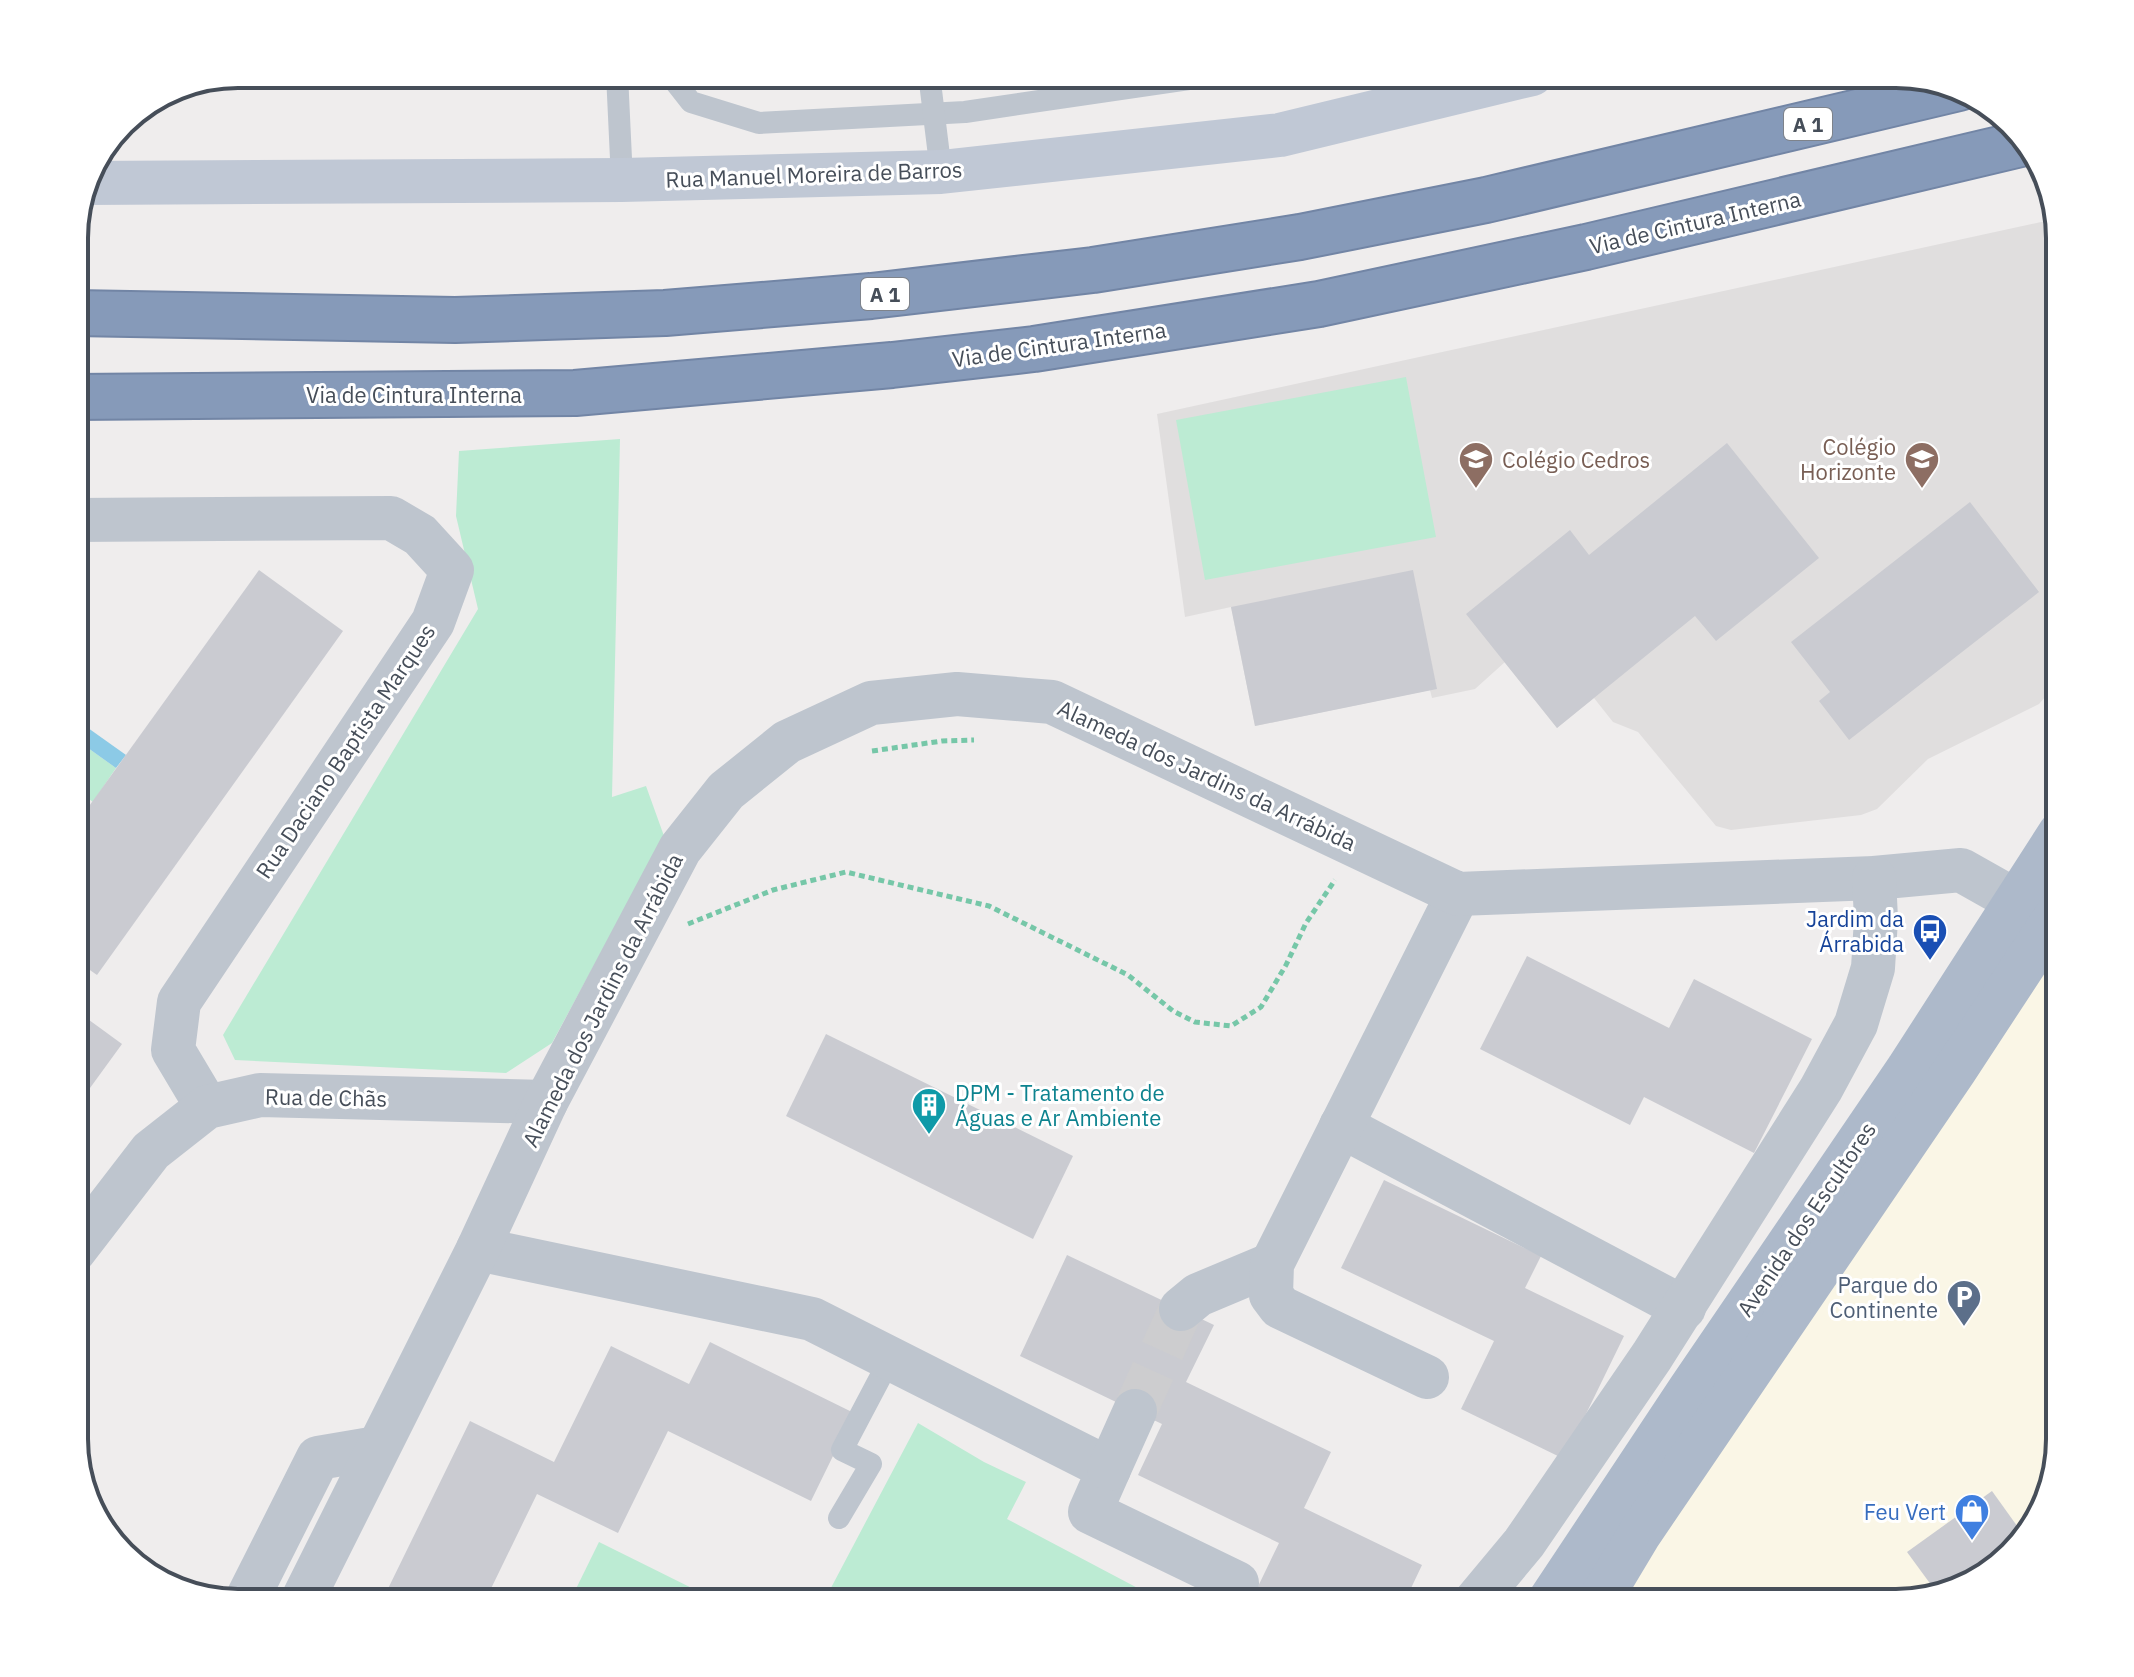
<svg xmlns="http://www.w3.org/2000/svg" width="2134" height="1677" font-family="'IBM Plex Sans',sans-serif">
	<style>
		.commercial { fill: #faf6e6 }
		.education { fill: #e0dede }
		.green { fill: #bcebd3 }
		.water { fill: #8ccae6 }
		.building { fill: #cacbd1 }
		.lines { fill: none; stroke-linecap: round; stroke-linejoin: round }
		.street-tunnel { stroke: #cdcdcf; stroke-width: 44; stroke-dasharray: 44 22; stroke-linecap: butt }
		.highway-casing { stroke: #7285a5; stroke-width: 48 }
		.path { stroke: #76c7a8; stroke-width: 5; stroke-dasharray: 6 4; stroke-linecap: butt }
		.lane { stroke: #bec5ce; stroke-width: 22 }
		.street { stroke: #bec5ce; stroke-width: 44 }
		.secondary { stroke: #c0c8d5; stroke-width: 44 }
		.primary { stroke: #adb9ca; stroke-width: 44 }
		.highway { stroke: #869ab9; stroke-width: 44 }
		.labels { text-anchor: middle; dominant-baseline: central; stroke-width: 6; stroke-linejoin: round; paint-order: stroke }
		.shield { fill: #fff; stroke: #7e838b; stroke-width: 2 }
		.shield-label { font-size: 20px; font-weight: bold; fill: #464e59 }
		.street-label { font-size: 22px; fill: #464e59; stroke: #fff }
		.education-label { font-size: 22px; fill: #785e54; stroke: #fff; text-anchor: end }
		.transit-label { font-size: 22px; fill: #164399; stroke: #fff; text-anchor: end }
		.culture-label { font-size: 22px; fill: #0d838f; stroke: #fff; text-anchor: start }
		.service-label { font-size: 22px; fill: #4e5e75; stroke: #fff; text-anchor: end }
		.shop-label { font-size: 22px; fill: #366cbe; stroke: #fff; text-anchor: end }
		.rim { fill: none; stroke: #464e59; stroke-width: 4 }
	</style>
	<rect width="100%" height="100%" fill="#efeded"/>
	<path class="commercial" d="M2060 935V1439L2051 1492 2020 1547 1968 1586 1896 1603H1611Z"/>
	<path class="education" d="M2055 219 2060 238V680L2039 704 1928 759 1877 809 1861 815 1731 830 1716 826 1638 732 1613 722 1594 698 1557 728 1505 662 1475 689 1432 698 1430 690 1255 726 1231 607 1185 617 1157 414Z"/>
	<g class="green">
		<path d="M1406 377 1436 537 1205 580 1176 420Z"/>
		<path d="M620 439 612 797 646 786 664 836 552 1043 506 1073 235 1060 223 1035 478 609 456 516 459 451Z"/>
		<path d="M74 738 116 768 93 802 74 788Z"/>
		<path d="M918 1423 984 1462 1026 1482 1007 1519 1166 1603H823Z"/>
		<path d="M599 1542 722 1603H569Z"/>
	</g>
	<path class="water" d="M74 718 126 755 116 768 74 738Z"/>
	<g class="building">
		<path d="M1727 443 1819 558 1716 641 1695 616 1557 728 1466 614 1570 530 1589 555Z"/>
		<path d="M1970 502 2039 592 1849 740 1819 701 1830 692 1791 642Z"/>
		<path d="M259 570 343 631 97 975 74 959V827Z"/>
		<path d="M1413 570 1437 689 1255 726 1231 607Z"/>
		<path d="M1527 956 1669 1028 1694 979 1812 1039 1754 1153 1644 1097 1630 1125 1480 1049Z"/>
		<path d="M74 1009 122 1044 74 1110Z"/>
		<path d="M826 1034 1073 1156 1033 1239 786 1116Z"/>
		<path d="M1384 1180 1541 1256 1525 1288 1624 1336 1564 1459 1461 1409 1494 1341 1341 1268Z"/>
		<path d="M1067 1255 1214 1325 1186 1382 1331 1452 1304 1508 1422 1565 1404 1603H1250L1279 1543 1138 1475 1162 1424 1020 1356Z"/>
		<path d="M710 1342 854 1413 811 1501 668 1431 618 1533 537 1494 484 1603H381L470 1421 554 1462 611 1346 689 1384Z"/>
		<path d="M1992 1491 2025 1537 2020 1547 1968 1586 1937 1593 1907 1552Z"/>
	</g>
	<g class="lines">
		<path class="street-tunnel" d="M1135 1411 1181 1309"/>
		<g class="highway-casing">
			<g id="highway">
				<path d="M74 313 455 320 665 313 871 296 1093 270 1300 237 1486 200 1959 88"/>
				<path d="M74 397 575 393 892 365 1034 349 1319 304 1586 247 2025 143"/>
			</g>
		</g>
		<g class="path">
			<path d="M872 751 942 741 974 740"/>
			<path d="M688 924 773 890 846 872 989 906 1128 975 1173 1011 1195 1022 1231 1026 1261 1007 1286 965 1306 923 1335 880"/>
		</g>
		<g class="lane">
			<path d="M617 74 622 180"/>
			<path d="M669 74 691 102 759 123 965 112 1223 74"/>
			<path d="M929 74 941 172"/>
			<path d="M839 1518 871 1464 842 1450 890 1359"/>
		</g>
		<g class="street">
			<path d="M74 520 391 518 420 535 452 570 433 622 179 1002 173 1050 207 1107"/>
			<path d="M1341 1126 1684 1308"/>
			<path d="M478 1249 812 1319 1109 1469 1090 1512 1237 1583"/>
			<path d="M74 1251 151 1151 207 1107 260 1095 546 1102"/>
			<path d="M1181 1309 1198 1295 1272 1264"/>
			<path d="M1427 1377 1280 1307 1271 1295 1272 1264 1458 894"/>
			<path d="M1109 1469 1135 1411"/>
			<path d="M245 1603 318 1458 377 1448"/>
			<path d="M301 1603 478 1249 546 1102 680 849 726 791 787 742 871 703 957 694 1052 702 1458 894 1874 878 1961 870 2016 901"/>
			<path d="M1474 1603 1524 1543 1652 1356 1821 1089 1856 1024 1873 968 1876 919 1874 878"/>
		</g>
		<path class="secondary" d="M86 183 622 180 941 172 1280 135 1532 74"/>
		<g class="primary">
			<path d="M1548 1603 1690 1389 1908 1069 2060 833"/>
			<path d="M1598 1603 1640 1533 1955 1070 2060 910"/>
		</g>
		<use href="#highway" class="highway"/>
	</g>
	<defs>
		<g id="school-pin" transform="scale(1.8)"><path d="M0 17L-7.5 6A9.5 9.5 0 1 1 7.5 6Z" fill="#8d6e63" stroke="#fff"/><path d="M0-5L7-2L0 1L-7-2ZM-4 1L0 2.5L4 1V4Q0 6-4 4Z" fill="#fff"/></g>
		<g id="bus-pin" transform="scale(1.8)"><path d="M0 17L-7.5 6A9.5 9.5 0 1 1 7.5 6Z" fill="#1a4fb4" stroke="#fff"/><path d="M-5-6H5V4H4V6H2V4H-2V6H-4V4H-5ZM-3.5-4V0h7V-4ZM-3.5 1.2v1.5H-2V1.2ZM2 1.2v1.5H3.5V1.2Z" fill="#fff"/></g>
		<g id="building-pin" transform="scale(1.8)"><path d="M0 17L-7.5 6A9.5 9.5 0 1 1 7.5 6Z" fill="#0f9aa8" stroke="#fff"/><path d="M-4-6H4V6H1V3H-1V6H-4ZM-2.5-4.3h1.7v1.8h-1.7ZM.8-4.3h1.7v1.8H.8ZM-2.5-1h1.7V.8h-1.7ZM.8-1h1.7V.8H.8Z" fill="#fff"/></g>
		<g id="parking-pin" transform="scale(1.8)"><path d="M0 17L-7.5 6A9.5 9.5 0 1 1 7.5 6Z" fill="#5c6f8a" stroke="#fff"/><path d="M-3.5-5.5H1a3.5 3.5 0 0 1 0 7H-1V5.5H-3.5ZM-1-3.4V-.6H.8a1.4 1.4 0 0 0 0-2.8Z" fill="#fff"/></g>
		<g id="shop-pin" transform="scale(1.8)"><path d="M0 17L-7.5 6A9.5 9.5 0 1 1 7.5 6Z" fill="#3f7fe0" stroke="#fff"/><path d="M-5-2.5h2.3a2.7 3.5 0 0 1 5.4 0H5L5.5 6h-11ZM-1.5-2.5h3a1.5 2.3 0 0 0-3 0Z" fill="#fff"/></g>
	</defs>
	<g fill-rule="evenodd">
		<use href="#school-pin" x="1476" y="459"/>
		<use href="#school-pin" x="1922" y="459"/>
		<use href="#bus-pin" x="1930" y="931"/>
		<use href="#building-pin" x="929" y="1105"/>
		<use href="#parking-pin" x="1964" y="1297"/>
		<use href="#shop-pin" x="1972" y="1511"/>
	</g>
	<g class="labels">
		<g class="shield">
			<rect x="1784" y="108" width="48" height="32" rx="6"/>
			<rect x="861" y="278" width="48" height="32" rx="6"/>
		</g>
		<g class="shield-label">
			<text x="1808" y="124">A 1</text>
			<text x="885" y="294">A 1</text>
		</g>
		<g class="street-label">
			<text transform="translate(814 174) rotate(-2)">Rua Manuel Moreira de Barros</text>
			<text transform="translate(1695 222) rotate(-13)">Via de Cintura Interna</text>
			<text transform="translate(1059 344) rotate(-8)">Via de Cintura Interna</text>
			<text x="414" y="394">Via de Cintura Interna</text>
			<text transform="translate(345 751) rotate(-56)">Rua Daciano Baptista Marques</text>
			<text transform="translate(1207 775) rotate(25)">Alameda dos Jardins da Arrábida</text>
			<text transform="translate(602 1000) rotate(-63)">Alameda dos Jardins da Arrábida</text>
			<text transform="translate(326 1097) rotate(1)">Rua de Chãs</text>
			<text transform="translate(1806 1219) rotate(-56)">Avenida dos Escultores</text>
		</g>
		<g class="education-label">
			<text x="1896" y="446">Colégio<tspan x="1896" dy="25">Horizonte</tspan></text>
			<text x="1502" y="459" text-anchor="start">Colégio Cedros</text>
		</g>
		<g class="transit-label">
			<text x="1904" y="918">Jardim da<tspan x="1904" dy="25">Árrabida</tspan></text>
		</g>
		<g class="culture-label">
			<text x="955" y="1092">DPM - Tratamento de<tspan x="955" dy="25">Águas e Ar Ambiente</tspan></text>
		</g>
		<g class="service-label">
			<text x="1938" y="1284">Parque do<tspan x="1938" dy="25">Continente</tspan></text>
		</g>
		<g class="shop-label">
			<text x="1946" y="1511">Feu Vert</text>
		</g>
	</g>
	<path d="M0 0H2134V1677H0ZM238 88H1896A150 150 0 0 1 2046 238V1439A150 150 0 0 1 1896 1589H238A150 150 0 0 1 88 1439V238A150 150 0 0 1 238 88Z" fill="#fff" fill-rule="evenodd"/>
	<path class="rim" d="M238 88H1896A150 150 0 0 1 2046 238V1439A150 150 0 0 1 1896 1589H238A150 150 0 0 1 88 1439V238A150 150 0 0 1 238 88Z"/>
</svg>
